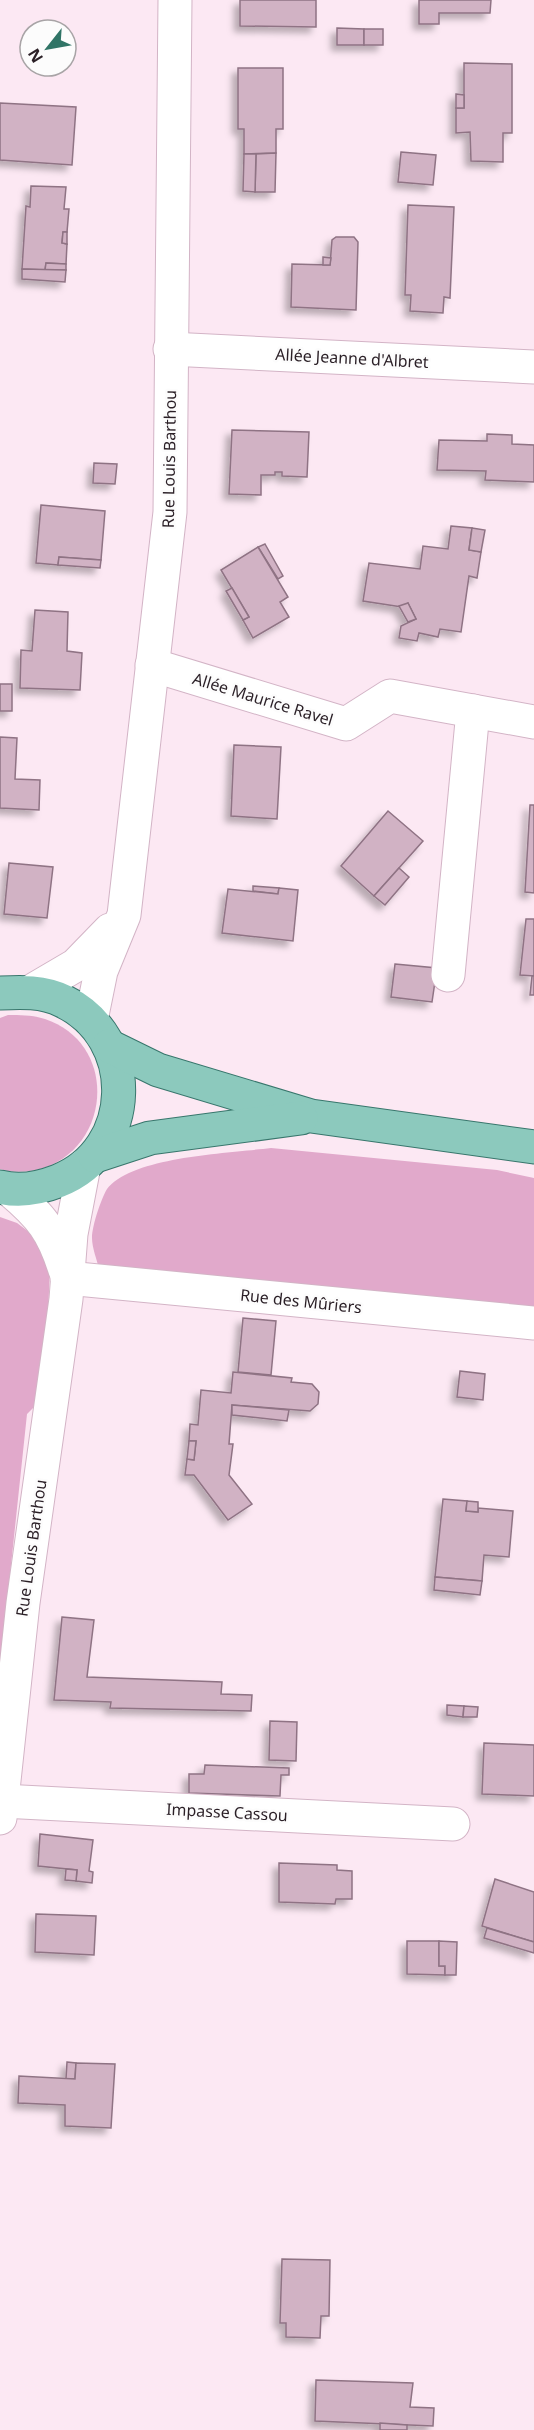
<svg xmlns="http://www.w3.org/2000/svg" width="534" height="2430" font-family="'Noto Sans',sans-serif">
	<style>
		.green { fill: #e1a9cb }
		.building { fill: #d1b2c4; stroke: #8f7384; stroke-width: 1.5; filter: url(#shadow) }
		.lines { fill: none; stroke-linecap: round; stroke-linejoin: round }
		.minor-casing { stroke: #d3b4c6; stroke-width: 35 }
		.major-casing { stroke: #38766c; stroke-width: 35 }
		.minor { stroke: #fff; stroke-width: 33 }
		.major { stroke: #8cc9bd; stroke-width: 33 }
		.labels { text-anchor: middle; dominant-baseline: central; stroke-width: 5; stroke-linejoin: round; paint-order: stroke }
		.street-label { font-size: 16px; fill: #2a1f26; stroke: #fcfcfc }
	</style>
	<defs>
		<filter id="shadow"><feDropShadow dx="-5.5" dy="5.5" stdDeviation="3" flood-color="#0004"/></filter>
	</defs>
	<rect width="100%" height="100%" fill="#fce8f3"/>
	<g class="green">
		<path d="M8 1015C21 1015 33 1015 45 1019 120 1044 112 1152 36 1170 25 1172 11 1173 0 1169V1018Z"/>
		<path d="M271 1148 497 1170 534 1178V1309L99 1269C97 1260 92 1248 92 1238 92 1226 101 1199 107 1189 132 1156 232 1153 271 1148Z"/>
		<path d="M0 1217 17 1223 29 1232 50 1265 48 1317 36 1405 27 1414 0 1669Z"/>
	</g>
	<g class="building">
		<path d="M240 0H316V27L240 26Z"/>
		<path d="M419 0H491L490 13H439V24H419Z"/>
		<path d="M337 28 364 29V45H337Z"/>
		<rect x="364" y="29" width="19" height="16"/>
		<path d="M464 63 512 64V133H503V162L471 161 470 132 456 133V108H464Z"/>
		<path d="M238 68H283V129H276V153L244 154V129H238Z"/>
		<path d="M456 94 464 95V108H456Z"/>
		<path d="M0 103 76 107 72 165 0 160Z"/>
		<path d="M401 152 436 155 433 185 398 182Z"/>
		<path d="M276 153 275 192H255L256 154Z"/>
		<path d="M244 154H256L255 192 243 191Z"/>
		<path d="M31 186 66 187 64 209H69L67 232H63L62 243 67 244 66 264 46 263 45 270 22 269 26 206 30 207Z"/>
		<path d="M408 205 454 207 450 298 444 297 443 313 410 311 411 295H405Z"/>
		<path d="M63 232H67V244L62 243Z"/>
		<path d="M336 237H354L358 242 356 310 291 307 292 264 330 265 332 240Z"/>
		<path d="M323 257 331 258 330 265H323Z"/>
		<path d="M46 263 66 264V270H45Z"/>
		<path d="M22 269 66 270 65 282 22 279Z"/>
		<path d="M232 430 309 432 307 477 282 476V472H275V475H261V495L229 494Z"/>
		<path d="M487 434 512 435V444L534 445V482L485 480 486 471 437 470 439 440 487 441Z"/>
		<path d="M94 463 117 464 115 484 93 483Z"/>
		<path d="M41 505 105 511 101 560 59 557 58 565 36 563Z"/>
		<path d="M451 526 472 528 469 550 481 552 477 578 469 576 461 632 440 629 438 637 419 633 417 641 399 638 401 626 416 619 408 603 402 607 363 601 369 563 420 569 423 546 448 549Z"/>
		<path d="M472 528 485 530 481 552 469 550Z"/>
		<path d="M265 544 283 576 278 579 258 547Z"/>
		<path d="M258 547 288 597 280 602 289 617 253 638 243 620 249 617 221 570Z"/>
		<path d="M59 557 101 560 100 568 58 565Z"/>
		<path d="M232 588 249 617 243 620 226 591Z"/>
		<path d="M408 603 416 619 408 622 399 606Z"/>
		<path d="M35 610 68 612 67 651 82 653 80 690 20 688 21 650 32 651Z"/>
		<rect x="0" y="684" width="12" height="27"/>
		<path d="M0 737 17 738 15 779 40 780 39 810 0 808Z"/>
		<path d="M234 745 281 747 277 819 231 816Z"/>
		<path d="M530 805H534V893L525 892Z"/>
		<path d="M388 811 423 841 374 896 341 866Z"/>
		<path d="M9 863 53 867 47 918 4 914Z"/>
		<path d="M399 868 409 877 385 905 374 896Z"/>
		<path d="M253 886 279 888 278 894 253 891Z"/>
		<path d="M279 888 298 890 293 941 222 933 228 889 278 894Z"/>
		<path d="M526 919H534V976L520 975Z"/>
		<path d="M395 964 437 968 432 1002 391 997Z"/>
		<path d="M532 976H534V995H530Z"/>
		<path d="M243 1318 276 1321 271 1375 238 1372Z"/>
		<path d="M460 1371 485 1374 483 1400 457 1397Z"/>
		<path d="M233 1372 292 1378 291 1382 312 1384 319 1392 318 1404 310 1411 232 1405 229 1444H233L229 1475 252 1504 228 1520 194 1475H185L187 1459 194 1460 196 1441H189L190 1424 198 1425 201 1390 231 1393Z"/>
		<path d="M232 1405 289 1410 287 1421 232 1415Z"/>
		<path d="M189 1441H196L194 1460 187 1459Z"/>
		<path d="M443 1499 467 1501 466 1511 478 1512V1508L513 1511 509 1557 484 1555 482 1581 435 1577Z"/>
		<path d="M467 1501 478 1502V1512L466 1511Z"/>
		<path d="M435 1577 482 1581 480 1595 434 1590Z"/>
		<path d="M62 1617 94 1620 87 1677 222 1682 221 1694 252 1695 251 1711 110 1708 111 1702 54 1700Z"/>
		<path d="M447 1705 464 1706 463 1717 447 1715Z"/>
		<path d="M464 1706 478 1707 477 1717H463Z"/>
		<path d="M270 1721 297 1722 296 1761 269 1760Z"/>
		<path d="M484 1743 534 1745V1796L482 1794Z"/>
		<path d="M205 1765 289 1768V1775H281L280 1796 189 1793V1774H204Z"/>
		<path d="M40 1834 93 1840 89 1871 93 1872 92 1883 76 1881 77 1870 38 1866Z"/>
		<path d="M279 1863 337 1865V1870L352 1871V1899H336L335 1904 279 1902Z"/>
		<path d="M66 1869 77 1870 76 1881 65 1880Z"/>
		<path d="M495 1879 534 1892V1942L482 1926Z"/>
		<path d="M36 1914 96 1916 94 1955 35 1952Z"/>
		<path d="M487 1928 534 1942V1953L484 1938Z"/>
		<path d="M407 1941H439V1966H445V1975L407 1974Z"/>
		<path d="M439 1941 457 1942 456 1975H445V1966H439Z"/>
		<path d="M67 2062 76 2063 75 2079H66Z"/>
		<path d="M76 2063 115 2064 111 2128 65 2126V2105L18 2103 19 2076 75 2079Z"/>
		<path d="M282 2259 330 2260 329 2316H321L320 2338 286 2337V2323H280Z"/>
		<path d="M316 2380 413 2383 410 2407 434 2408 433 2426 315 2421Z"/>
		<path d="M380 2423 407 2425V2430H380Z"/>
	</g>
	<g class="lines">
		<g class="minor-casing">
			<g id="minor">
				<path d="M170 349 534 367"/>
				<path d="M152 665 346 724 390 696 534 722"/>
				<path d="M448 975 473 711"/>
				<path d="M30 992 76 965 110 930"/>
				<path d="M91 1020 101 971 124 915 170 512 175 0"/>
				<path d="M10 1190C41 1216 53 1231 65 1270"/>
				<path d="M67 1278 534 1323"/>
				<path d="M2 1801 453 1824"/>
				<path d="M0 1818 23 1603 66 1299 71 1234 84 1166"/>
			</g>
		</g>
		<g class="major-casing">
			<g id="major">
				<path d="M0 993C21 992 43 991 63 1001 139 1037 137 1150 58 1181 40 1188 19 1192 0 1187"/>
				<path d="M109 1046 158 1070 311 1116 534 1147"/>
				<path d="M95 1156 150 1138 301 1118"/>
			</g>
		</g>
		<use href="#minor" class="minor"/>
		<use href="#major" class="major"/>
	</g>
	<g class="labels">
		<g class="street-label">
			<text transform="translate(352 358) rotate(3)">Allée Jeanne d'Albret</text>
			<text transform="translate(169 459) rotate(-89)">Rue Louis Barthou</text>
			<text transform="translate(263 699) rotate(17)">Allée Maurice Ravel</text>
			<text transform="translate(301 1301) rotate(6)">Rue des Mûriers</text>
			<text transform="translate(31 1548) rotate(-82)">Rue Louis Barthou</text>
			<text transform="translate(227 1812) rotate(3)">Impasse Cassou</text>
		</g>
	</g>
	<g transform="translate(48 48) rotate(239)"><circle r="28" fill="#fcfcfc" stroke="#a8a4a6" stroke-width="1.5"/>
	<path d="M0-4.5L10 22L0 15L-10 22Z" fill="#307466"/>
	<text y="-9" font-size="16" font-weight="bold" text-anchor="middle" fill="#2a1f26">N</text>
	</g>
</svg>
